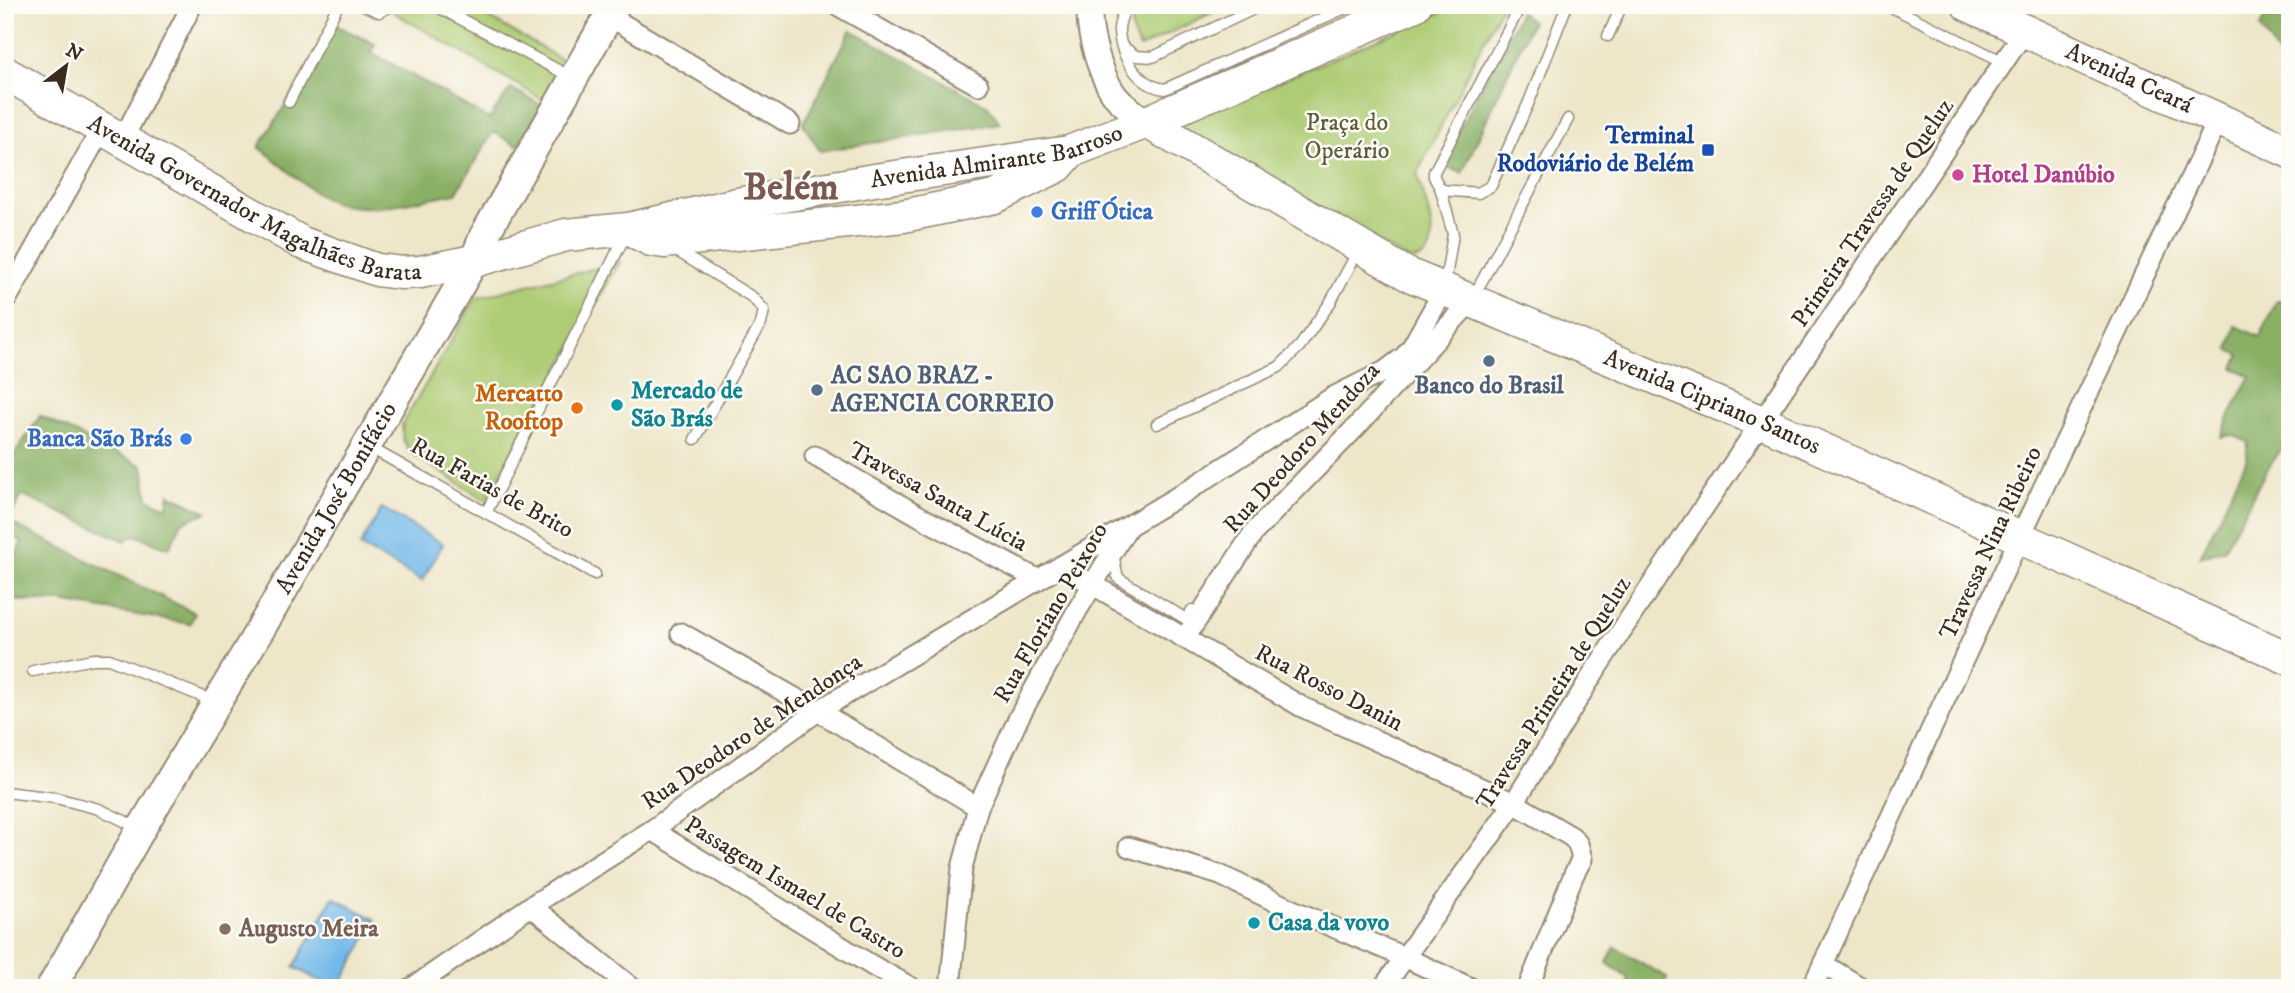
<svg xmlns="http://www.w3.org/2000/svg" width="2295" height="993" font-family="'IM FELL DW Pica',serif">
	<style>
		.green { fill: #aecc74; stroke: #747b49; stroke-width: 2 }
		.forest { fill: #8ab066; stroke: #626d42; stroke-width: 2 }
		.water { fill: #72b8e9; stroke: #567184; stroke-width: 2 }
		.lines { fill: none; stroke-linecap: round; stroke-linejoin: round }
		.service-casing { stroke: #948874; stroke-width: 13 }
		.minor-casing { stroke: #948874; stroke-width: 23 }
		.tertiary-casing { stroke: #948874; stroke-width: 28 }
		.secondary-casing { stroke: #948874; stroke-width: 32 }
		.primary-casing { stroke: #948874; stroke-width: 35 }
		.service { stroke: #fff; stroke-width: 10 }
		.minor { stroke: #fff; stroke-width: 19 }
		.tertiary { stroke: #fff; stroke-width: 24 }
		.secondary { stroke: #fff; stroke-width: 28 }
		.primary { stroke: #fff; stroke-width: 32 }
		.transit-dot { fill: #1a4fb4; stroke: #fdfcf7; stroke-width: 2.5 }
		.hotel-dot { fill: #d1479c; stroke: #fdfcf7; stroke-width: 2.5 }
		.shop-dot { fill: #3f7fe0; stroke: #fdfcf7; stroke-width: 2.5 }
		.service-dot { fill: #5c6f8a; stroke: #fdfcf7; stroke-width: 2.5 }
		.culture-dot { fill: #0f9aa8; stroke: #fdfcf7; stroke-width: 2.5 }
		.food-dot { fill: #e8710a; stroke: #fdfcf7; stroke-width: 2.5 }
		.education-dot { fill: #8d6e63; stroke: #fdfcf7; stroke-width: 2.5 }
		.labels { text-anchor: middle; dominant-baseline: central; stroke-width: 5; stroke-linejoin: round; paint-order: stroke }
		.street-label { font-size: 24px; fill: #3b2a1e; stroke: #fdfcf7 }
		.park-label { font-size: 24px; fill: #5e5b38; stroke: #fdfcf7 }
		.transit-label { font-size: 24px; font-weight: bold; fill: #164399; stroke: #fdfcf7; text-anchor: end }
		.hotel-label { font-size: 24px; font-weight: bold; fill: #b23c85; stroke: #fdfcf7; text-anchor: start }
		.shop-label { font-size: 24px; font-weight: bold; fill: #366cbe; stroke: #fdfcf7; text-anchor: start }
		.service-label { font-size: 24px; font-weight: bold; fill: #4e5e75; stroke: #fdfcf7; text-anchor: start }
		.culture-label { font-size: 24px; font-weight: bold; fill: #0d838f; stroke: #fdfcf7; text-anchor: start }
		.food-label { font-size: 24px; font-weight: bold; fill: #c56008; stroke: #fdfcf7; text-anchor: end }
		.education-label { font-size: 24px; font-weight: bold; fill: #785e54; stroke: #fdfcf7; text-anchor: start }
		.town-label { font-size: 38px; font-weight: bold; fill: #795951; stroke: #fdfcf7 }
	</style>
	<rect width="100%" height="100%" fill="#fdfcf7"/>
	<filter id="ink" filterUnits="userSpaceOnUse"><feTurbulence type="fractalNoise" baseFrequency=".0143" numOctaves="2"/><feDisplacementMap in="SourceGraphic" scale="14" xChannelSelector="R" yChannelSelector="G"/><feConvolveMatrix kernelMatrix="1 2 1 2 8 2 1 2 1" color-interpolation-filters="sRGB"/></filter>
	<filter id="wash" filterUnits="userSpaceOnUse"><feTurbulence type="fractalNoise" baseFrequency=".00686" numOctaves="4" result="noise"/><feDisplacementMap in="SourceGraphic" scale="28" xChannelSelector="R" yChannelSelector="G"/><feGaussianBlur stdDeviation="1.57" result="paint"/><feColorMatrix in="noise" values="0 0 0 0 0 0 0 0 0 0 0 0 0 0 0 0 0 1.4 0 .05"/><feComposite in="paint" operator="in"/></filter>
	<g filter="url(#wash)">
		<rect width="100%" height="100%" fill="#eee6c9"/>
		<g class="green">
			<path d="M397 5H467L578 69 557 108 393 12Z"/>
			<path d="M1136 5H1227L1140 48C1130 32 1129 23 1136 5Z"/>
			<path d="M1458 5H1502L1417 174C1423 195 1451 262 1409 260L1169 128Z"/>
			<path d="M620 262 485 500 411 453 403 440 402 425 476 298Z"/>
		</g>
		<g class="forest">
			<path d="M2265 5H2290V48L2281 60 2260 27 2269 9Z"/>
			<path d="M1520 12 1532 21 1462 173 1441 165Z"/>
			<path d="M335 25 375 44 371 52 489 119 511 88 543 106 518 146 493 132 456 193C414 200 358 220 319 195 298 181 279 162 259 147Z"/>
			<path d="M851 30 988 106 1000 123 820 151 803 124Z"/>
			<path d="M2277 300 2290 301V458L2282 448 2265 473 2224 549 2200 557 2246 461 2248 442 2232 435 2221 437 2230 415 2251 376 2234 368 2240 355 2229 350 2236 326 2260 337Z"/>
			<path d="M40 416 143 466 148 499 167 507 169 494 207 512 182 522 169 548 135 535 125 541 21 495 9 522 195 613 190 624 62 602 5 600V577L22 542 8 532V522L5 520V469Z"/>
			<path d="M1615 947 1667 978 1663 986 1625 988 1629 979 1607 963Z"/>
		</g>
		<g class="water">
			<path d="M382 508 443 544 422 581 360 546Z"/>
			<path d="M333 897 376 920 339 988H332L294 967Z"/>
		</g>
	</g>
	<g filter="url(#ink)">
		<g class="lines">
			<g class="service-casing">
				<g id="service">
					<path d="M363 5 379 12 393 5"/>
					<path d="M434 5 573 78"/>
					<path d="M590 5 607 16"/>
					<path d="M1126 5C1123 14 1118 24 1119 32 1121 58 1139 86 1165 89L1352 5"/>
					<path d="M1887 5 2004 62"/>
					<path d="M1608 36 1622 5"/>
					<path d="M1122 46 1136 56 1153 57 1262 5"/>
					<path d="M289 102 338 5"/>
					<path d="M1441 190 1478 193 1491 186 1529 102 1567 5"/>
					<path d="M675 250 752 297 764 310 761 324 695 439"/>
					<path d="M1445 284 1453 234 1441 190 1434 177V172L1521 5"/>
					<path d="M1474 296 1568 119"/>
					<path d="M1157 424 1279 367 1300 346 1330 303 1358 251"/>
					<path d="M369 447 595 574"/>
					<path d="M486 513 625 236"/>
					<path d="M1113 554 1118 578 1186 619 1192 610"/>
					<path d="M33 671 93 659H109L216 702"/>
					<path d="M5 792 56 798 99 809 139 828"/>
				</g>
			</g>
			<g class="minor-casing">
				<g id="minor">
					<path d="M837 5 978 85"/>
					<path d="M609 16 790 124"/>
					<path d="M123 139 192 5"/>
					<path d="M5 302 102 128"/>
					<path d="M815 456 928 521 1037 579"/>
					<path d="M1061 566 1302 707 1514 803 1572 837 1578 844 1582 859 1574 874 1528 988"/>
					<path d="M681 633 818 711 978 807"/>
					<path d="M1185 638 1254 532 1359 424 1472 300"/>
					<path d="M652 830 873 966 912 988"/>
					<path d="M1129 847 1220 875 1295 911 1404 957 1471 988"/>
					<path d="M531 906 632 988"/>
					<path d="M1823 964 1862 988"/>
					<path d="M412 988 531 906 652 830 818 711 1187 491 1333 397 1385 371 1405 356 1413 345 1444 290"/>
					<path d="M950 988 962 868 978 807 1019 717 1078 609 1127 528"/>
					<path d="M1383 988 1514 803 1598 666 1665 565 2024 32"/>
					<path d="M1812 988 2019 539 2218 120"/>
				</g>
			</g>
			<g class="tertiary-casing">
				<path id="tertiary" d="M1091 5C1085 28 1102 80 1117 98 1125 107 1138 115 1147 122"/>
			</g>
			<g class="secondary-casing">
				<g id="secondary">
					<path id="s1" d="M51 988 141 829 261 628 474 261 484 236 615 5"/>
				</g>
			</g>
			<g class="primary-casing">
				<g id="primary">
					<path id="s2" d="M1968 5 2290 152"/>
					<path id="s3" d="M5 73 302 243 377 270 402 273 420 272 474 261 566 235 628 229 737 204 874 180 1069 152 1147 122 1415 5"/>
					<path id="s4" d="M1147 122 1407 274 1762 422 2290 659"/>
					<path d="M639 234 651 240 664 242 903 216 995 197 1058 166 1065 158"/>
				</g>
			</g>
			<use href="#service" class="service"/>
			<use href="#minor" class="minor"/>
			<use href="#tertiary" class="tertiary"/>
			<use href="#secondary" class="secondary"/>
			<use href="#primary" class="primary"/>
		</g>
	</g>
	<rect class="transit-dot" x="1701" y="143" width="14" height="14" rx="3.5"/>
	<circle class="hotel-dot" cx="1958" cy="175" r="7"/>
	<g class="shop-dot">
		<circle cx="1037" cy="212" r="7"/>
		<circle cx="186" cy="439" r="7"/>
	</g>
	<g class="service-dot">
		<circle cx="1489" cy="361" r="7"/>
		<circle cx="817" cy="390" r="7"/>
	</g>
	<g class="culture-dot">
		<circle cx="617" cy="405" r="7"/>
		<circle cx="1254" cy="923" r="7"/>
	</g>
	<circle class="food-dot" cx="577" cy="408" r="7"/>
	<circle class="education-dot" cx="225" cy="929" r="7"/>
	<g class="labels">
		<g class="street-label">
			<text stroke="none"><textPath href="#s2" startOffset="177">Avenida Ceará</textPath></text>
			<text stroke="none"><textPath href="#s3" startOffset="1054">Avenida Almirante Barroso</textPath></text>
			<text stroke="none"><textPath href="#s3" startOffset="282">Avenida Governador Magalhães Barata</textPath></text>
			<text transform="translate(1873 213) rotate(-56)">Primeira Travessa de Queluz</text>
			<text stroke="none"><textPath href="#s4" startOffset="632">Avenida Cipriano Santos</textPath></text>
			<text transform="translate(1302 448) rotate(-48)">Rua Deodoro Mendoza</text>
			<text transform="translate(492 488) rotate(29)">Rua Farias de Brito</text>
			<text transform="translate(938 497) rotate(29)">Travessa Santa Lúcia</text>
			<text stroke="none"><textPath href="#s1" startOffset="567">Avenida José Bonifácio</textPath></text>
			<text transform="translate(1991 543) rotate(-65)">Travessa Nina Ribeiro</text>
			<text transform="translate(1051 613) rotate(-60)">Rua Floriano Peixoto</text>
			<text transform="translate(1329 688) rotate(27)">Rua Rosso Danin</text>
			<text transform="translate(1554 693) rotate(-58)">Travessa Primeira de Queluz</text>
			<text transform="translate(752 732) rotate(-34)">Rua Deodoro de Mendonça</text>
			<text transform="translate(795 888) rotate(31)">Passagem Ismael de Castro</text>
		</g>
		<g class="park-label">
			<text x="1347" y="123">Praça do<tspan x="1347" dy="28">Operário</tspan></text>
		</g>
		<g class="transit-label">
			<text x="1694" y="136">Terminal<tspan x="1694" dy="28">Rodoviário de Belém</tspan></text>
		</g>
		<g class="hotel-label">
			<text x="1972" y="175">Hotel Danúbio</text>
		</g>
		<g class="shop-label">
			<text x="1051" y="212">Griff Ótica</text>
			<text x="172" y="439" text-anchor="end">Banca São Brás</text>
		</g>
		<g class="service-label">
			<text x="831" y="376">AC SAO BRAZ -<tspan x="831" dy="28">AGENCIA CORREIO</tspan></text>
			<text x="1489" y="386" text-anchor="middle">Banco do Brasil</text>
		</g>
		<g class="culture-label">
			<text x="631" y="391">Mercado de<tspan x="631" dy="28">São Brás</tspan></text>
			<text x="1268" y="923">Casa da vovo</text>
		</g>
		<g class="food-label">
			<text x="563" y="394">Mercatto<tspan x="563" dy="28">Rooftop</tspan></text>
		</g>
		<g class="education-label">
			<text x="239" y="929">Augusto Meira</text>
		</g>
		<g class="town-label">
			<text x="791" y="188">Belém</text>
		</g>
	</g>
	<rect width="2295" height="993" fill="none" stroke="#fdfcf7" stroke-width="28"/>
	<g transform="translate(66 66) rotate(31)" stroke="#fdfcf7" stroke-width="5" paint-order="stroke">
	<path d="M0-5L12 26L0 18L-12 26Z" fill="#3b2a1e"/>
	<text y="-10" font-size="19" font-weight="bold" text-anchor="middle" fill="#3b2a1e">N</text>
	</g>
</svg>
